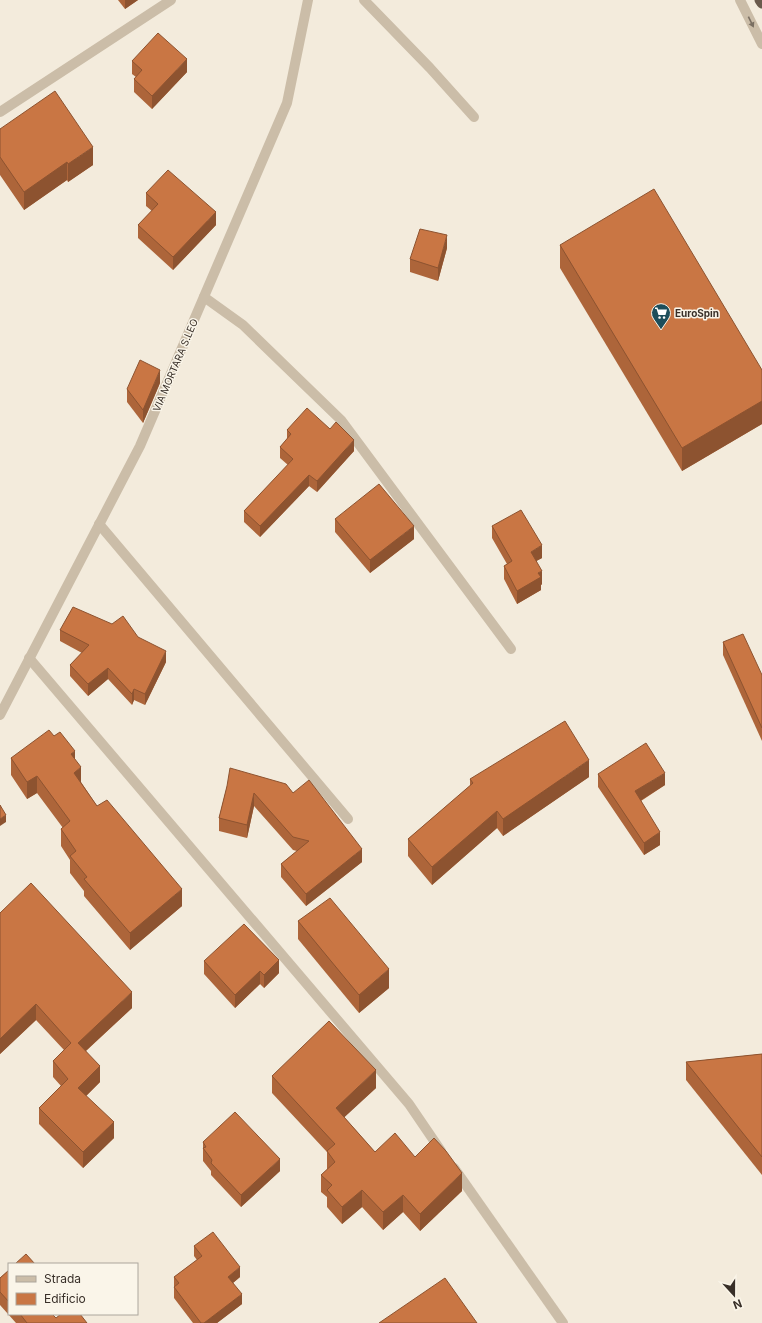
<svg xmlns="http://www.w3.org/2000/svg" width="762" height="1323" font-family="Inter,sans-serif">
	<style>
		.lines { fill: none; stroke-linecap: round; stroke-linejoin: round }
		.service { stroke: #cbbda8; stroke-width: 10 }
		.minor { stroke: #cbbda8; stroke-width: 10 }
		.trunk { stroke: #6a5a4c; stroke-width: 11 }
		.wall { fill: #ad653a }
		.shaded-wall { fill: #8d5330 }
		.building { fill: #c97644; stroke: #8d5330 }
		.oneway { fill: #7a6f62 }
		.labels { text-anchor: middle; dominant-baseline: central; stroke-width: 3; stroke-linejoin: round; paint-order: stroke }
		.poi-label { font-size: 10px; font-weight: bold; fill: #382f28; stroke: #faf5e9; text-anchor: start }
		.street-label { font-size: 10px; fill: #382f28; stroke: #faf5e9 }
	</style>
	<rect width="100%" height="100%" fill="#f3ebdc"/>
	<g class="lines">
		<g class="service">
			<path d="M364 0 430 68 474 117"/>
			<path d="M204 297 243 325 341 420 511 649"/>
			<path d="M99 524 348 819"/>
		</g>
		<g class="minor">
			<path d="M740 0 762 44"/>
			<path d="M0 112 171 0"/>
			<path d="M29 658 409 1104 441 1151"/>
			<path d="M0 715 140 446 287 103 308 0"/>
			<path d="M454 1168 563 1323"/>
		</g>
		<path class="trunk" d="M760 0 762 3"/>
	</g>
	<g class="wall">
		<path d="M118 0H138L125 9Z"/>
		<path d="M132 61 187 72 152 109 134 92V79L136 77 132 74Z"/>
		<path d="M0 129 93 165 68 182 67 180 24 210 0 175Z"/>
		<path d="M146 193 216 225 173 270 138 238V225L152 211 146 206Z"/>
		<path d="M560 245 762 370V424L682 471 560 268Z"/>
		<path d="M447 248 438 281 410 272V259Z"/>
		<path d="M160 383 143 423 127 402V389Z"/>
		<path d="M287 430 354 451 317 492 309 486 260 537 244 522V511L288 465 280 458V447L287 439Z"/>
		<path d="M335 519 414 539 370 573 335 532Z"/>
		<path d="M492 526 542 558 536 561 542 584 541 585V590L517 604 504 579V566L507 564 492 538Z"/>
		<path d="M60 630 138 637 166 662 145 705 134 700 132 705 108 679 88 696 70 676V665L82 653 60 641Z"/>
		<path d="M723 642 762 675V741L723 655Z"/>
		<path d="M54 736 75 759 81 782 97 806 182 906 130 950 84 896V891L70 873V860L61 846V829L63 828 37 793 27 799 11 775V758Z"/>
		<path d="M598 774 665 785 641 801 660 845 644 855 598 787Z"/>
		<path d="M589 777 503 836 497 828 432 885 408 856V839L470 786V779Z"/>
		<path d="M227 786 293 793 362 862 306 906 281 877V864L297 851 293 850 254 806 247 838 219 831V818Z"/>
		<path d="M0 913 132 1008 86 1051 100 1082 86 1096 114 1138 83 1168 39 1124V1108L61 1086 53 1077V1061L64 1050 36 1020 0 1054Z"/>
		<path d="M298 921 389 988 359 1013 298 939Z"/>
		<path d="M204 961 279 973 264 988 260 984 235 1008 204 974Z"/>
		<path d="M762 1054V1175L686 1080V1062Z"/>
		<path d="M272 1076 376 1088 344 1117 375 1152 415 1157 462 1191 420 1231 403 1212 383 1230 362 1207 342 1224 327 1207V1197L321 1192V1175L327 1170V1152L272 1093Z"/>
		<path d="M203 1142 280 1171 241 1207 211 1175V1171L203 1161Z"/>
		<path d="M194 1246 240 1277 233 1283 242 1304 217 1323H193L174 1298V1277L197 1260 194 1256Z"/>
		<path d="M9 1270V1314H52L56 1318 87 1323H16L0 1305V1278Z"/>
	</g>
	<g class="shaded-wall">
		<path d="M125 0H138L125 9Z"/>
		<path d="M187 59V72L152 109V96Z"/>
		<path d="M93 147V165L68 182V164Z"/>
		<path d="M67 162V180L24 210V192Z"/>
		<path d="M216 212V225L173 270V257Z"/>
		<path d="M447 235V248L438 281V268Z"/>
		<path d="M160 370V383L143 423V410Z"/>
		<path d="M762 401V424L682 471V448Z"/>
		<path d="M354 440V451L317 492V481Z"/>
		<path d="M309 475V486L260 537V526Z"/>
		<path d="M414 526V539L370 573V560Z"/>
		<path d="M542 545V558L531 564V552Z"/>
		<path d="M542 571V584L541 585V590L517 604V591L538 573Z"/>
		<path d="M166 651V662L145 705V694Z"/>
		<path d="M108 668V679L88 696V684Z"/>
		<path d="M134 689V700L132 705V694Z"/>
		<path d="M75 751V768L71 754Z"/>
		<path d="M589 760V777L503 836V819Z"/>
		<path d="M81 767V784L74 773Z"/>
		<path d="M665 773V785L635 804V791Z"/>
		<path d="M37 776V793L27 799V782Z"/>
		<path d="M254 793V806L247 838V825Z"/>
		<path d="M497 811V828L432 885V867Z"/>
		<path d="M6 815V822L0 826V819Z"/>
		<path d="M660 832V845L644 855V843Z"/>
		<path d="M362 849V862L306 906V894Z"/>
		<path d="M182 889V906L130 950V933Z"/>
		<path d="M279 960V973L264 988V975Z"/>
		<path d="M389 969V988L359 1013V995Z"/>
		<path d="M260 971V984L235 1008V995Z"/>
		<path d="M132 992V1008L78 1058V1043Z"/>
		<path d="M36 1004V1020L0 1054V1039Z"/>
		<path d="M100 1066V1082L78 1104V1088Z"/>
		<path d="M376 1070V1088L336 1125V1108Z"/>
		<path d="M114 1122V1138L83 1168V1152Z"/>
		<path d="M280 1159V1171L241 1207V1195Z"/>
		<path d="M462 1173V1191L420 1231V1214Z"/>
		<path d="M362 1190V1207L342 1224V1207Z"/>
		<path d="M403 1195V1212L383 1230V1212Z"/>
		<path d="M240 1267V1277L228 1287V1277Z"/>
		<path d="M242 1294V1304L217 1323H204Z"/>
	</g>
	<g class="building">
		<path d="M158 33 187 59 152 96 134 79 142 70 132 61Z"/>
		<path d="M55 91 93 147 68 164 67 162 24 192 0 157V129Z"/>
		<path d="M168 170 216 212 173 257 138 225 158 204 146 193Z"/>
		<path d="M654 189 762 370V401L682 448 560 245Z"/>
		<path d="M420 229 447 235 438 268 410 259Z"/>
		<path d="M140 360 160 370 143 410 127 389Z"/>
		<path d="M307 408 330 429 336 422 354 440 317 481 309 475 260 526 244 511 293 459 280 447 291 434 287 430Z"/>
		<path d="M379 484 414 526 370 560 335 519Z"/>
		<path d="M521 510 542 545 531 552 542 571 538 573 541 577 517 591 504 566 512 561 492 526Z"/>
		<path d="M73 607 112 624 123 616 138 637 166 651 145 694 134 689 132 694 108 668 88 684 70 665 89 645 60 630Z"/>
		<path d="M743 634 762 675V728L723 642Z"/>
		<path d="M565 721 589 760 503 819 497 811 432 867 408 839 473 783 470 779Z"/>
		<path d="M49 730 54 736 60 732 75 751 71 754 81 767 74 773 97 806 107 800 182 889 130 933 84 879 87 877 70 856 76 851 61 829 70 821 37 776 27 782 11 758Z"/>
		<path d="M646 743 665 773 635 791 660 832 644 843 598 774Z"/>
		<path d="M230 768 286 784 293 793 309 780 362 849 306 894 281 864 309 841 293 837 254 793 247 825 219 818 227 786Z"/>
		<path d="M0 805 6 815 0 819Z"/>
		<path d="M31 883 132 992 78 1043 100 1066 78 1088 114 1122 83 1152 39 1108 68 1079 53 1061 71 1043 36 1004 0 1039V913Z"/>
		<path d="M330 898 389 969 359 995 298 921Z"/>
		<path d="M244 924 279 960 264 975 260 971 235 995 204 961Z"/>
		<path d="M329 1021 376 1070 336 1108 375 1152 395 1133 415 1157 434 1138 446 1151 462 1173 420 1214 403 1195 383 1212 362 1190 342 1207 327 1190 332 1185 321 1175 335 1162 327 1151 335 1144 272 1076Z"/>
		<path d="M762 1054V1157L686 1062Z"/>
		<path d="M235 1112 280 1159 241 1195 211 1163 212 1160 203 1148 206 1147 203 1142Z"/>
		<path d="M213 1232 240 1267 228 1277 242 1294 204 1323H201L174 1287 179 1283 174 1277 202 1256 194 1246Z"/>
		<path d="M26 1254 35 1264H15Z"/>
		<path d="M9 1270V1302L0 1292V1278Z"/>
		<path d="M445 1278 477 1323H379Z"/>
		<path d="M20 1314H52L56 1318 61 1314H80L87 1323H27Z"/>
	</g>
	<defs><path id="oneway-solid" d="M-6-.8H1V-3.2L6.5 0L1 3.2V.8H-6Z"/></defs>
	<use class="oneway" href="#oneway-solid" transform="translate(751 22) rotate(64)"/>
	<defs>
		<g id="supermarket-pin" transform="scale(1)"><path d="M0 17L-7.5 6A9.5 9.5 0 1 1 7.5 6Z" fill="#1d4e5b" stroke="#faf5e9"/><path d="M-6-5.5h2.5l.6 2H6L4.5 2H-2.5L-4.4-4H-6ZM-1.5 3.2a1.3 1.3 0 1 0 .1 0ZM3 3.2a1.3 1.3 0 1 0 .1 0Z" fill="#fff"/></g>
	</defs>
	<g fill-rule="evenodd">
		<use href="#supermarket-pin" x="661" y="313"/>
	</g>
	<g class="labels">
		<g class="poi-label">
			<text x="675" y="313">EuroSpin</text>
		</g>
		<g class="street-label">
			<text transform="translate(175 365) rotate(-67)">VIA MORTARA S.LEO</text>
		</g>
	</g>
	<rect x="8" y="1263" width="130" height="52" fill="#faf5e9" stroke="#aca69c"/>
	<rect x="16" y="1276" width="20" height="6" fill="#cbbda8" stroke="#aca69c"/>
	<text x="44" y="1283" font-size="12" fill="#382f28">Strada</text>
	<rect x="16" y="1293" width="20" height="12" fill="#c97644" stroke="#aca69c"/>
	<text x="44" y="1303" font-size="12" fill="#382f28">Edificio</text>
	<g transform="translate(734 1295) rotate(159)" stroke="#faf5e9" stroke-width="3" paint-order="stroke">
	<path d="M0-3L7 15L0 10L-7 15Z" fill="#382f28"/>
	<text y="-6" font-size="11" font-weight="bold" text-anchor="middle" fill="#382f28">N</text>
	</g>
</svg>
